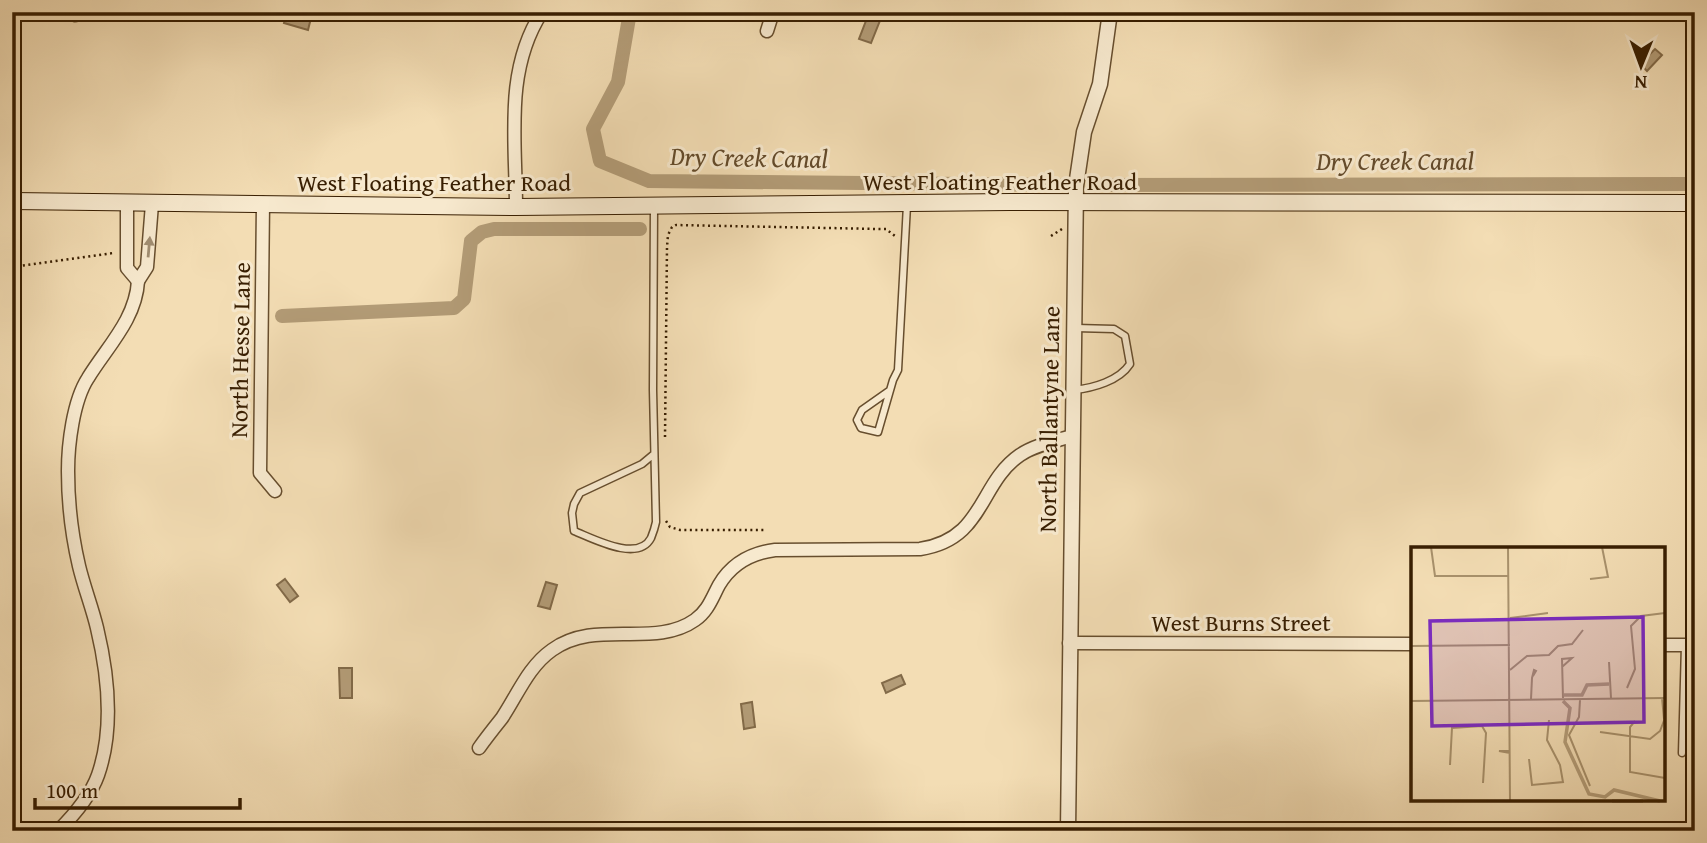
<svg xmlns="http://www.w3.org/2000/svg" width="1707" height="843" font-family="'Gentium Book Plus',serif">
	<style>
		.water { fill: #b39c77; stroke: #826a48; stroke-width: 2 }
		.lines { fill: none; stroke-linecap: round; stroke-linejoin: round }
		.canal { stroke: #b39c77; stroke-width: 14 }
		.service-casing { stroke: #674e2e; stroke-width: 9 }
		.minor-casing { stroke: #674e2e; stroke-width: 15 }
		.tertiary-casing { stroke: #674e2e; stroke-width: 17 }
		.secondary-casing { stroke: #381e01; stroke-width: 18 }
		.path { stroke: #381e01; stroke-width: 2.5; stroke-dasharray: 2 3.5; stroke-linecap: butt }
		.service { stroke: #f7e9ce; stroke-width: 6 }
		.minor { stroke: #f7e9ce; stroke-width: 12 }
		.tertiary { stroke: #f7e9ce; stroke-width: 14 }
		.secondary { stroke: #f7e9ce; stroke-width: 16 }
		.oneway { fill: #a18e72 }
		.labels { text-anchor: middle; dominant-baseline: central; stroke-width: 6; stroke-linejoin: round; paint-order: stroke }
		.street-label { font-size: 24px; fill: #381e01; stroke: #f7e9ce }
		.water-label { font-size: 26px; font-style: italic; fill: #634a2a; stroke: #f7e9ce }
		.inset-river { fill: none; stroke: #b39c77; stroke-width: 3.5 }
		.inset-road { fill: none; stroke: #a8916c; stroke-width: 2 }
		.view { fill: #7b2cbf; fill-opacity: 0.15; stroke: #7b2cbf; stroke-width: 3.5 }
		.inset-edge { fill: none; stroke: #381e01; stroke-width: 3.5 }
	</style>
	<rect width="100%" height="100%" fill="#f3ddb4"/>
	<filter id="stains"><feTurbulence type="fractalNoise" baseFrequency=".00286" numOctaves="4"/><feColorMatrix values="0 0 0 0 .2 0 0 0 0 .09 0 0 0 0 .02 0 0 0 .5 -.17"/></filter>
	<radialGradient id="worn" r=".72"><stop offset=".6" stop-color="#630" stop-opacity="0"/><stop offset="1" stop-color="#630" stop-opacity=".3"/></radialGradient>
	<g class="water">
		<path d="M287 12 311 18 308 30 284 23Z"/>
		<path d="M869 13 881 18 871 43 859 39Z"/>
		<path d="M1655 49 1662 55 1647 71 1640 64Z"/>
		<path d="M285 579 298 596 290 602 277 585Z"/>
		<path d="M546 582 557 585 550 609 538 606Z"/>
		<path d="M339 668H352V698H340Z"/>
		<path d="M901 675 905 684 886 693 882 683Z"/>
		<path d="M752 702 755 727 744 729 741 704Z"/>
	</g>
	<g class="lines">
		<g class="canal">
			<path d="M630 12 618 82 593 129 600 161 649 181 1058 185"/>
			<path d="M1095 185 1695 184"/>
			<path d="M282 316 454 308 464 299 471 241 482 232 494 229H640"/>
		</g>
		<g class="service-casing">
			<g id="service">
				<path d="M654 207 653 390 656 522C655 527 653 533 651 538 638 563 592 538 574 531L572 513 574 504 580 493 642 464 654 454"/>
				<path d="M1074 390C1093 388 1119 381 1130 364L1125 336 1114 329 1076 328"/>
				<path d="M889 391 862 410 857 420 861 428 878 432 893 380 898 370 907 205"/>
				<path d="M1682 753 1685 645"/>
			</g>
		</g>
		<g class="minor-casing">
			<g id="minor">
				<path d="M75 15 79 12"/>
				<path d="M767 31 773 12"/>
				<path d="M263 203 260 473 275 491"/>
				<path d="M127 204V268L138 281 147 267 152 204"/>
				<path d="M516 207C516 141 504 70 542 12"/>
				<path d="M1069 643 1413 644"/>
				<path d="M1663 645H1695"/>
				<path d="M479 748C486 738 494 728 502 718 518 694 528 667 552 650 596 618 654 649 695 620 708 611 712 598 719 585 732 563 751 553 775 550L920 549C985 539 978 484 1020 455 1035 445 1055 441 1072 436"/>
				<path d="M58 831C73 816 91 795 98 775 114 729 108 674 97 628 92 607 84 587 79 566 72 536 68 502 68 471 68 445 73 401 88 378 107 347 136 319 138 281"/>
			</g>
		</g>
		<g class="tertiary-casing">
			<path id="tertiary" d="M1068 831 1076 186 1084 132 1100 84 1110 12"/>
		</g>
		<g class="secondary-casing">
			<path id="secondary" d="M12 201 516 207 1010 202 1695 203"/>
		</g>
		<g class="path">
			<path d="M1051 236 1062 229"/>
			<path d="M12 267 113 253"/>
			<path d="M665 437 667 247 668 235 672 227 676 225 879 229H886L895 236"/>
			<path d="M666 521 670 527 680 530H765"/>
		</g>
		<use href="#service" class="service"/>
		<use href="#minor" class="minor"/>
		<use href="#tertiary" class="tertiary"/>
		<use href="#secondary" class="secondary"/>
	</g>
	<defs><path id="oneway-solid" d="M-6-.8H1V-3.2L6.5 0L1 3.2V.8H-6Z" transform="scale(1.75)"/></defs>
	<use class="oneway" href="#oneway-solid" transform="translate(149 247) rotate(-85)"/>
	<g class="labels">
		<g class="street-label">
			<text x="1000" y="181">West Floating Feather Road</text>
			<text x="434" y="182">West Floating Feather Road</text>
			<text transform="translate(240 350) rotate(-89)">North Hesse Lane</text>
			<text transform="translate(1049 419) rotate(-89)">North Ballantyne Lane</text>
			<text x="1241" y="622">West Burns Street</text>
		</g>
		<g class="water-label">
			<text transform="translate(749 157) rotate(1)">Dry Creek Canal</text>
			<text x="1395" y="160">Dry Creek Canal</text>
		</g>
	</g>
	<g transform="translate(1411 547)">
		<rect width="254" height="254" fill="#f3ddb4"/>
		<path class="inset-river" d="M153 148H171L176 138 198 137M152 154 159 161 154 195 178 247 194 250 203 243 249 254M201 254H232"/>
		<path class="inset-road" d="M20 0 24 29H98M97 0 99 254M179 32 197 30 191 0M99 71 137 66M0 99 99 98M198 115 200 151M151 120 161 111 151 112 152 151M99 123 116 109 138 108 147 99 161 97 172 83M216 141 224 122 220 79 230 69 254 66M251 151 253 172M120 152 121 131 123 123 125 124 122 129M169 153 168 170 158 188 179 239M0 154 254 151M224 174 219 180V225L254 231M189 185 239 192 249 184 254 171M99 206 88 204H99M118 212 121 238 152 235 149 218 136 193 138 173M39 218 41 181 71 179 75 186 72 236"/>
		<path class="view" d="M232 70 233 175 21 179 19 74Z"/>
		<rect width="254" height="254" class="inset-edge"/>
	</g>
	<rect width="1707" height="843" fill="none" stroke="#f3ddb4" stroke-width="42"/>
	<rect x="14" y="14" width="1679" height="815" fill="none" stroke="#381e01" stroke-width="3.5"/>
	<rect x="21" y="21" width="1665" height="801" fill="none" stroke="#381e01" stroke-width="2"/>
	<g transform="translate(1641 66) rotate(181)" stroke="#f7e9ce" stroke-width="5" paint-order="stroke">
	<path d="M0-5L12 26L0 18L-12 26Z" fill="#381e01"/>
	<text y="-10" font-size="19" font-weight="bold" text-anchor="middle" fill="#381e01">N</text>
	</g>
	<path d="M35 798v10h205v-10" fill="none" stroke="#381e01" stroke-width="3.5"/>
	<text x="46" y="798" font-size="21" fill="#381e01" stroke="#f7e9ce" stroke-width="5" paint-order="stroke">100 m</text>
	<rect width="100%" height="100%" filter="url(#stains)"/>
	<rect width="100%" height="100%" fill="url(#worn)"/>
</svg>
